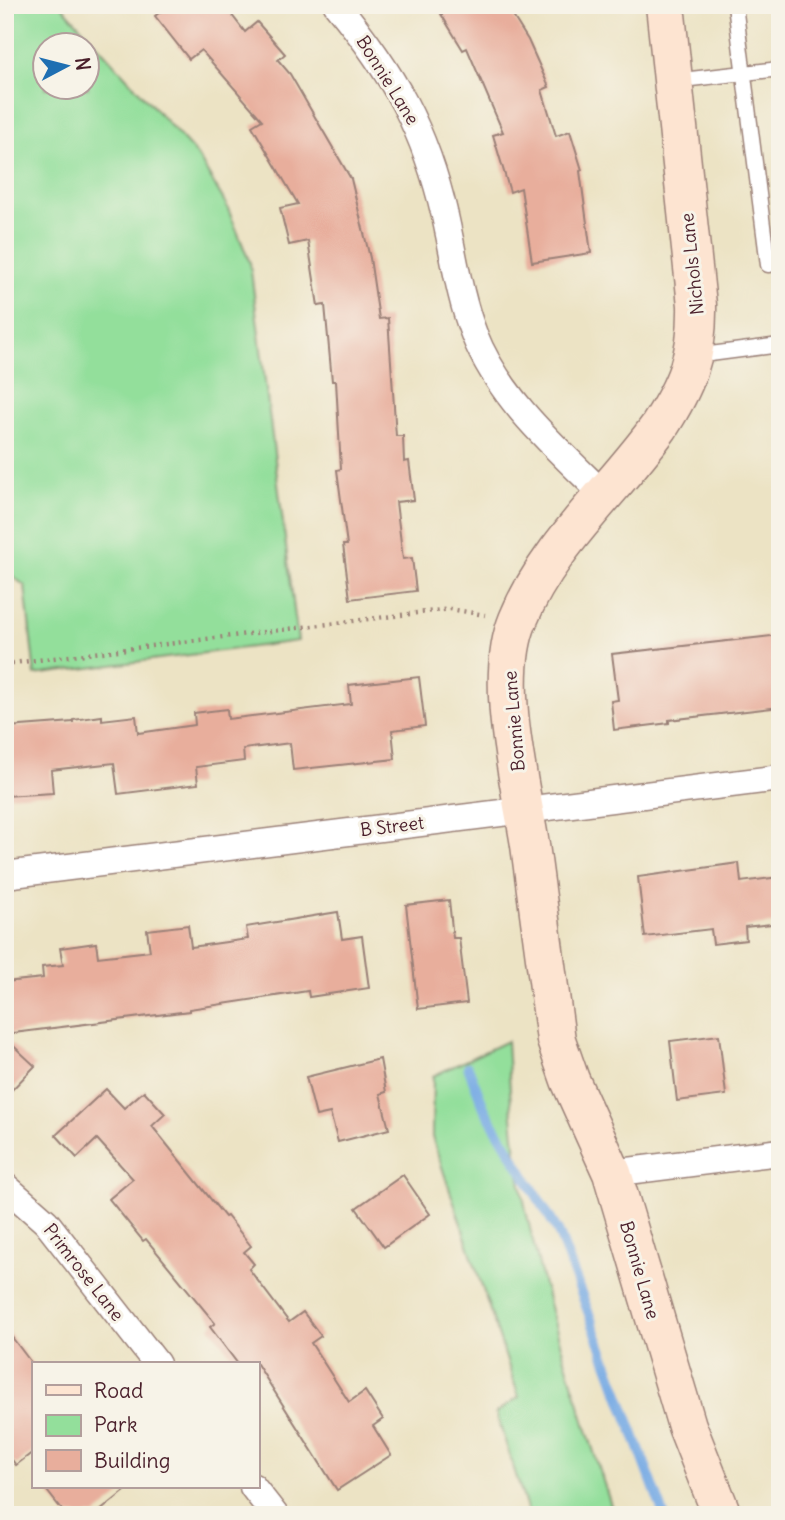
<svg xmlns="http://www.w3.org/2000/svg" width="785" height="1520" font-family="Delius,sans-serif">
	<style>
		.green { fill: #93df9b; stroke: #6e7f63; stroke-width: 2; fill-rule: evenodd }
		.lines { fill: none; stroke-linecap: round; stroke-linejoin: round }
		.stream { stroke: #78abe4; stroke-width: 10 }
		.building { fill: #e8ae9c }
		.lane-casing { stroke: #9b8178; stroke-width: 17 }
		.street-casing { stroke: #9b8178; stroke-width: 29 }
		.secondary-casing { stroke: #9b8178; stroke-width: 41 }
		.path { stroke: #9b8178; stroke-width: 4.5; stroke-dasharray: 2 5; stroke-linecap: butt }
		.lane { stroke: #fff; stroke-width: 14 }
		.street { stroke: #fff; stroke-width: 26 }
		.secondary { stroke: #fde4d1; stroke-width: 38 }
		.labels { text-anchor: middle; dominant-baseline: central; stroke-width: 6; stroke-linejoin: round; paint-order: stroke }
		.street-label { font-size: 18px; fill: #4a1f2b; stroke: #f7f3e8 }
	</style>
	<rect width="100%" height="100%" fill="#f7f3e8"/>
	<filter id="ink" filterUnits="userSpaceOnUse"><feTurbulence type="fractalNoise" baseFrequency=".0143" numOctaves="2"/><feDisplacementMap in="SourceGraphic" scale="14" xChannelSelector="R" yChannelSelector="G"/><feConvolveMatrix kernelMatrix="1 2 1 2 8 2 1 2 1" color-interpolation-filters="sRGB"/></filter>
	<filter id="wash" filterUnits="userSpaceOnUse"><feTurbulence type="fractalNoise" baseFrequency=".00686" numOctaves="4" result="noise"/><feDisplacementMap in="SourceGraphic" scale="28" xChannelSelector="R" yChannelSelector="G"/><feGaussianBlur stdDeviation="1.57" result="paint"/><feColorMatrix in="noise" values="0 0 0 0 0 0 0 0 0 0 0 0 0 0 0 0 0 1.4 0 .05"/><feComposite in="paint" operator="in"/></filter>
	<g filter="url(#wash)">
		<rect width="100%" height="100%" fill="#ece3c4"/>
		<g class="green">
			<path d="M5 5H61L197 155 226 204 250 263 298 641 35 675 25 586 5 570ZM46 46H88V88H46Z"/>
			<path d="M507 1041C510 1095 513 1148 524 1201 546 1307 581 1411 614 1515H529L496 1413 519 1397 432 1137 433 1076Z"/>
		</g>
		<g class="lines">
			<path class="stream" d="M468 1067 485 1110 558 1231 664 1515"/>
		</g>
		<g id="blocks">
			<g class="building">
				<path d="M169 5H224L245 32 257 22 285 54 278 60 290 74 351 179 370 258 379 319 388 318 396 436H403L404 462 409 461 414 500 396 502 403 559 412 558 416 591 350 599 343 545H347L337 470 341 469 336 381H332L325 305 318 306 308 241 289 245 280 208 298 204 252 126 262 120 201 50 189 59 155 16Z"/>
				<path d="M455 5H506L528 40 549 87 542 90 556 136 570 131 582 170 580 171 591 253 532 262 521 188 510 192 493 135 503 132 467 48 463 50 441 14Z"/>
				<path d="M780 635V707L669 720V723L614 730 611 701 618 700 612 654Z"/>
				<path d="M419 677 425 726 392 730 395 759 293 770 290 743 243 749 244 761 196 767 198 784 118 794 114 763 51 770 53 793 5 796V741H9L8 727 73 722V720L102 716V720L136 716 138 733 195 725 194 713 227 709 228 719 351 704 349 685Z"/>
				<path d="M739 863 741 882 780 877V923L745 927 746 940 713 944 711 929 645 937 638 877Z"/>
				<path d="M449 900 453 938H459L467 1003 418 1009 406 905Z"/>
				<path d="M338 912 342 939 362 936 369 988 309 997 308 991 189 1009V1011L5 1034V982L43 978 42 967 63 965 60 948 96 943 98 957 150 951 147 930 188 925 191 947 248 939 246 927Z"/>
				<path d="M719 1035 726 1095 677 1101 670 1041Z"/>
				<path d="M5 1038 35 1066 5 1097Z"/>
				<path d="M380 1059 386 1092 380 1094 389 1129 338 1142 330 1113 316 1116 306 1077Z"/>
				<path d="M106 1089 124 1108 144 1091 165 1114 152 1126 225 1217 227 1216 251 1246 244 1252 254 1264 249 1269 289 1322 303 1312 321 1336 311 1343 349 1402 365 1391 383 1419 373 1426 391 1455 337 1490 257 1364H238L210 1327 215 1323 146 1239 143 1241 109 1199 133 1179 97 1139 77 1158 56 1135Z"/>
				<path d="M403 1175 430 1214 384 1247 356 1208Z"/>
				<path d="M5 1328 33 1365V1452L16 1465 5 1451Z"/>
				<path d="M44 1487H130L95 1515H66Z"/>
			</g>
		</g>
	</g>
	<g filter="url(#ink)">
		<use href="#blocks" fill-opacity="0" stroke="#9b8178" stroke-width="2"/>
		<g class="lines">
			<g class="lane-casing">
				<g id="lane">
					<path d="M735 5 768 265 780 263"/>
					<path d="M673 81 780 69"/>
					<path d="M695 356 780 345"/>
				</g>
			</g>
			<g class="street-casing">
				<g id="street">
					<path d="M337 5C393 73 425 129 445 216 454 255 459 296 474 334 499 398 556 448 604 495"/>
					<path d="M5 875 780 778"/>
					<path d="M612 1173 780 1152"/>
					<path d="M5 1186 46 1222 157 1364"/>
					<path d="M253 1487 275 1515"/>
				</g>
			</g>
			<g class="secondary-casing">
				<path id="secondary" d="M665 5 697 305C698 357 686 385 659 427 613 491 548 546 518 620 493 680 520 781 530 845 539 910 547 975 556 1040L570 1080 612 1173 687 1426 722 1515"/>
			</g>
			<path class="path" d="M5 664 450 609 485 615"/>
			<use href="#lane" class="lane"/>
			<use href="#street" class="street"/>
			<use href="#secondary" class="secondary"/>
		</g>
	</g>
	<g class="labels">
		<g class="street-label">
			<text transform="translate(388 80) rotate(58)">Bonnie Lane</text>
			<text transform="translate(692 264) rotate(-96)">Nichols Lane</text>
			<text transform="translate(514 721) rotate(-95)">Bonnie Lane</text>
			<text transform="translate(392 826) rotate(-7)">B Street</text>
			<text transform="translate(640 1270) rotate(74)">Bonnie Lane</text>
			<text transform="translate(84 1272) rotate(52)">Primrose Lane</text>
		</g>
	</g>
	<rect width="785" height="1520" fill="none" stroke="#f7f3e8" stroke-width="28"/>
	<rect x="32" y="1362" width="228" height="126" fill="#f7f3e8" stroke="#b29e9c" stroke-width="2"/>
	<rect x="46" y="1385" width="35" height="10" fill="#fde4d1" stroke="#b29e9c" stroke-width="2"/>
	<text x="94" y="1398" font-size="21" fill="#4a1f2b">Road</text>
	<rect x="46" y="1415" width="35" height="21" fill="#93df9b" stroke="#b29e9c" stroke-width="2"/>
	<text x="94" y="1432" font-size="21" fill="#4a1f2b">Park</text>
	<rect x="46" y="1450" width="35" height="21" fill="#e8ae9c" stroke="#b29e9c" stroke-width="2"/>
	<text x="94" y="1468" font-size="21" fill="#4a1f2b">Building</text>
	<g transform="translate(66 66) rotate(83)"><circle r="33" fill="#f7f3e8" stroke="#b29e9c" stroke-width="2"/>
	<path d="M0-5L12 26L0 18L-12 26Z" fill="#1f6fb2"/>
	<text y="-10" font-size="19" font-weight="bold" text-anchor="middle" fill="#4a1f2b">N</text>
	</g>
</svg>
